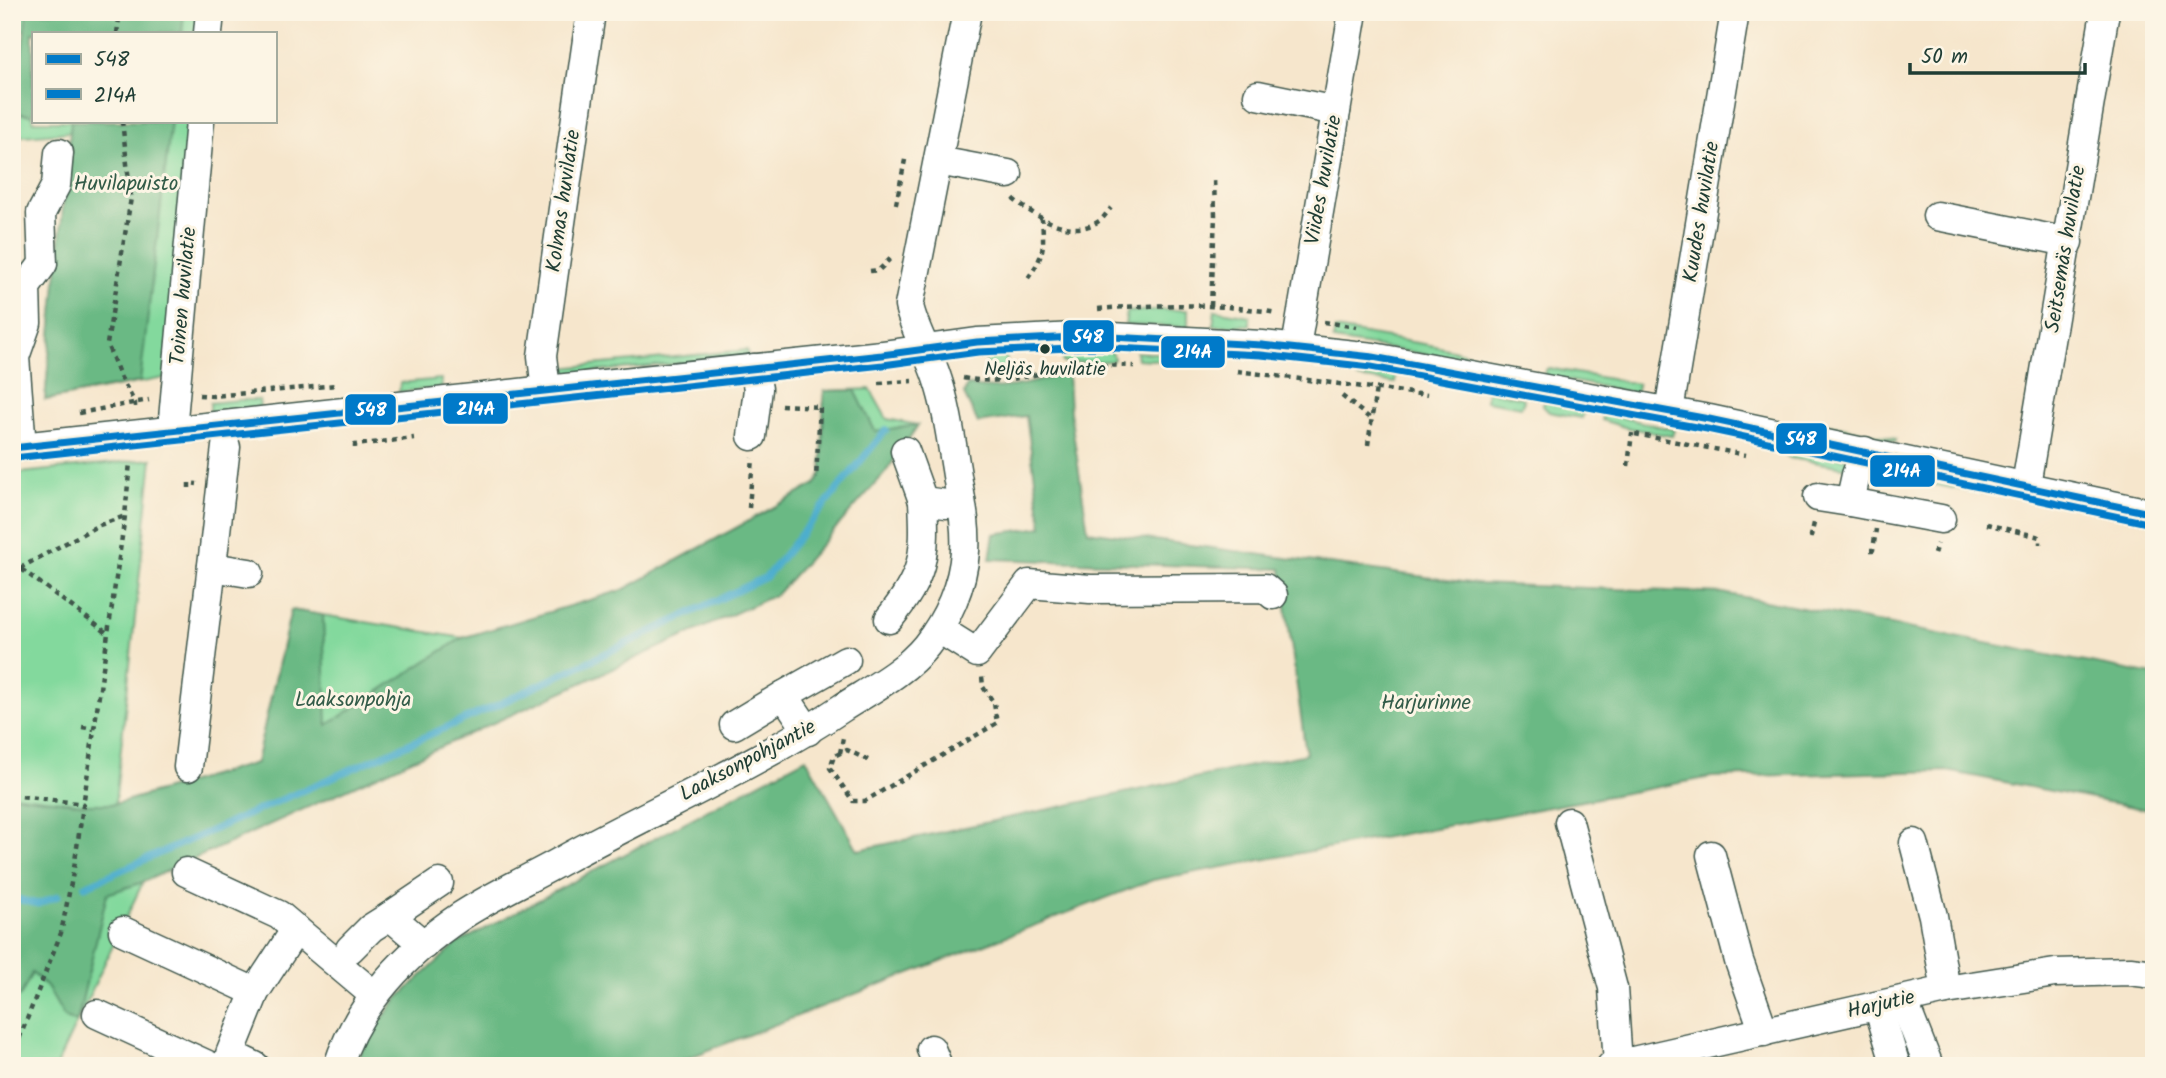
<svg xmlns="http://www.w3.org/2000/svg" width="2166" height="1078" font-family="Kalam,sans-serif">
	<style>
		.green { fill: #83d99d; stroke: #518b68; stroke-width: 2 }
		.forest { fill: #6ab984; stroke: #447b5c; stroke-width: 2 }
		.lines { fill: none; stroke-linecap: round; stroke-linejoin: round }
		.stream { stroke: #4eaecd; stroke-width: 7 }
		.minor-casing { stroke: #3f564b; stroke-width: 31 }
		.path { stroke: #3f564b; stroke-width: 4.5; stroke-dasharray: 5 5; stroke-linecap: butt }
		.minor { stroke: #fff; stroke-width: 28 }
		.bus-1-casing { stroke: #fcf5e5; stroke-width: 12 }
		.bus-2-casing { stroke: #fcf5e5; stroke-width: 12 }
		.bus-1 { stroke: #007ac9; stroke-width: 7 }
		.bus-2 { stroke: #007ac9; stroke-width: 7 }
		.bus-dot { fill: #1f3d34; stroke: #fcf5e5; stroke-width: 2.5 }
		.labels { text-anchor: middle; dominant-baseline: central; stroke-width: 6; stroke-linejoin: round; paint-order: stroke }
		.bus-label { font-size: 19px; fill: #1f3d34; stroke: #fcf5e5 }
		.street-label { font-size: 21px; fill: #1f3d34; stroke: #fcf5e5 }
		.park-label { font-size: 21px; fill: #335c49; stroke: #fcf5e5 }
		.line-badge { stroke: #fcf5e5; stroke-width: 2.5 }
		.badge-label { font-size: 19px; text-anchor: middle; font-weight: bold; fill: #fff }
	</style>
	<rect width="100%" height="100%" fill="#fcf5e5"/>
	<filter id="ink" filterUnits="userSpaceOnUse"><feTurbulence type="fractalNoise" baseFrequency=".0143" numOctaves="2"/><feDisplacementMap in="SourceGraphic" scale="14" xChannelSelector="R" yChannelSelector="G"/><feConvolveMatrix kernelMatrix="1 2 1 2 8 2 1 2 1" color-interpolation-filters="sRGB"/></filter>
	<filter id="wash" filterUnits="userSpaceOnUse"><feTurbulence type="fractalNoise" baseFrequency=".00686" numOctaves="4" result="noise"/><feDisplacementMap in="SourceGraphic" scale="28" xChannelSelector="R" yChannelSelector="G"/><feGaussianBlur stdDeviation="1.57" result="paint"/><feColorMatrix in="noise" values="0 0 0 0 0 0 0 0 0 0 0 0 0 0 0 0 0 1.4 0 .05"/><feComposite in="paint" operator="in"/></filter>
	<g filter="url(#wash)">
		<rect width="100%" height="100%" fill="#f6e6cc"/>
		<g class="green">
			<path d="M12 12H206L204 33H33V121H194L165 378 45 400 71 132 12 137V113L25 30 12 29Z"/>
			<path d="M1152 310H1188V327L1125 325 1127 312Z"/>
			<path d="M1215 310 1250 316V325L1213 326Z"/>
			<path d="M1335 329 1435 346 1476 356 1475 362 1333 340Z"/>
			<path d="M747 350 748 357 569 374 561 368Z"/>
			<path d="M1112 351 1114 359 1112 361 1063 363 1062 353Z"/>
			<path d="M1136 352 1189 355 1190 362 1137 359Z"/>
			<path d="M1006 355 1008 374 988 375 986 358Z"/>
			<path d="M1548 368 1638 384 1636 393 1544 376 1545 371Z"/>
			<path d="M1357 369 1396 375 1395 383 1357 378Z"/>
			<path d="M441 379 442 388 399 392 400 383Z"/>
			<path d="M870 389 887 419 918 425 885 473 777 594 143 882 56 1066H12V474L152 459 115 804 256 763 291 610 463 638 623 590 816 484 822 473 824 391Z"/>
			<path d="M1487 390 1523 398 1524 401 1521 407 1486 401Z"/>
			<path d="M240 400H259L260 407 210 412V403Z"/>
			<path d="M1546 401 1585 410 1582 418 1549 412 1542 405Z"/>
			<path d="M1603 413 1674 430 1672 436 1624 427 1602 420Z"/>
			<path d="M1815 421 1896 439V442L1812 425Z"/>
			<path d="M1778 447 1853 459 1850 468 1790 458 1778 450Z"/>
			<path d="M1870 464 1988 491 1981 493 1869 473Z"/>
		</g>
		<g class="forest">
			<path d="M27 12H184L182 33H33V115L14 113Z"/>
			<path d="M71 121H171L140 382 45 400Z"/>
			<path d="M1068 373 1070 412 1088 531 1477 584 1723 593 2154 675V811L1947 771 1712 777 1153 880 667 1066H355L367 1039 396 1000 456 944 806 758 858 850 1306 754 1281 569 990 559 994 534 1042 527 1026 416 978 423 964 394 967 385C1001 393 1035 382 1068 373Z"/>
			<path d="M855 390 875 431 918 425 885 473 777 594 143 882 107 894 77 1022 67 1019 63 1015 47 987 32 973 21 995 12 1001V795L84 804H115L256 763 291 610 323 615 327 725 462 638 623 590 816 484 822 473 824 391Z"/>
		</g>
		<g class="lines">
			<g class="stream">
				<path d="M85 886 495 706 766 577 886 430"/>
				<path d="M12 898 38 904 58 896"/>
			</g>
		</g>
	</g>
	<g filter="url(#ink)">
		<g class="lines">
			<g class="minor-casing">
				<g id="minor">
					<path d="M208 33 210 12"/>
					<path d="M1258 95 1336 111"/>
					<path d="M938 161 1008 174"/>
					<path d="M1937 216 2068 242"/>
					<path d="M1296 347 1353 12"/>
					<path d="M546 390 542 356 591 12"/>
					<path d="M1669 411 1735 12"/>
					<path d="M172 430 200 121"/>
					<path d="M752 436 758 389 754 368"/>
					<path d="M22 447 15 357 27 323 26 287 43 264 41 213 56 185 59 153"/>
					<path d="M12 448 546 390 882 355 977 342 1093 336 1262 345 1373 357 1709 419 2154 514"/>
					<path d="M905 451 923 501"/>
					<path d="M1865 451 1856 475 1850 502 1941 519"/>
					<path d="M2026 485 2105 12"/>
					<path d="M1818 497 1850 502"/>
					<path d="M212 567 249 573"/>
					<path d="M889 619C924 575 926 557 923 501L946 504 961 502"/>
					<path d="M939 629 977 653 1029 584 1090 589 1265 588 1273 595"/>
					<path d="M734 725 784 695"/>
					<path d="M808 731 784 695 846 660"/>
					<path d="M188 767 226 447"/>
					<path d="M1569 822 1613 988 1618 1064"/>
					<path d="M1914 843 1933 916 1946 990"/>
					<path d="M1711 855 1739 961 1764 1032"/>
					<path d="M186 872 279 915 374 995"/>
					<path d="M390 916 439 883"/>
					<path d="M123 931 255 992"/>
					<path d="M350 949 371 928 390 916 424 945"/>
					<path d="M1903 1000 1929 1066"/>
					<path d="M1878 1006 1896 1066"/>
					<path d="M97 1014 210 1066"/>
					<path d="M931 1049 938 1066"/>
					<path d="M255 1066 230 1054 255 992 296 929"/>
					<path d="M338 1066C358 1003 407 952 461 916 493 895 529 879 563 860 655 809 754 767 842 708 870 690 905 672 926 646 947 620 963 585 965 551 967 524 960 496 956 469 951 439 947 407 937 378 929 353 915 332 909 306L967 12"/>
					<path d="M1611 1066 1946 990 2055 973 2130 971 2154 974"/>
				</g>
			</g>
			<g class="path">
				<path d="M117 33 120 12"/>
				<path d="M122 121 131 198 107 344 120 376 135 403V412"/>
				<path d="M1013 199C1035 216 1071 240 1099 221 1104 218 1107 212 1111 208"/>
				<path d="M896 204 906 155"/>
				<path d="M870 271 879 270 893 256"/>
				<path d="M1028 278C1045 254 1044 247 1042 219"/>
				<path d="M1211 306 1215 216 1214 177"/>
				<path d="M1098 309C1158 304 1217 303 1277 313"/>
				<path d="M1324 322 1357 327"/>
				<path d="M1237 371 1427 395"/>
				<path d="M963 378C1000 385 1026 376 1062 369 1086 365 1110 365 1134 366"/>
				<path d="M879 383 912 381"/>
				<path d="M199 395 213 396 337 385"/>
				<path d="M1342 396 1372 420"/>
				<path d="M781 405 820 407 816 478"/>
				<path d="M79 413 149 400"/>
				<path d="M1635 434 1746 455"/>
				<path d="M1368 445 1376 388"/>
				<path d="M355 448V445L414 438"/>
				<path d="M1628 466 1632 433"/>
				<path d="M189 488V483L197 484"/>
				<path d="M749 508 753 458"/>
				<path d="M1986 524 2040 537V544"/>
				<path d="M1813 536H1811L1815 519"/>
				<path d="M1870 550H1873L1876 529"/>
				<path d="M1934 554 1937 544"/>
				<path d="M12 568H20L107 633"/>
				<path d="M20 568 97 526 125 516"/>
				<path d="M82 727 94 729"/>
				<path d="M840 753 843 738"/>
				<path d="M868 760 847 750 834 756 830 768 853 801H865L997 723 994 703 983 687 982 676"/>
				<path d="M12 795 84 804"/>
				<path d="M12 1057 61 933 74 868 125 516 130 462"/>
			</g>
			<use href="#minor" class="minor"/>
			<g class="bus-1-casing">
				<path id="bus-1" d="M12 448 882 355 977 342 1093 336 1262 345 1373 357 1709 419 2154 514"/>
			</g>
			<g class="bus-2-casing">
				<path id="bus-2" d="M13 458 883 365 978 352 1093 347 1261 355 1371 367 1707 429 2152 524"/>
			</g>
			<use href="#bus-1" class="bus-1"/>
			<use href="#bus-2" class="bus-2"/>
		</g>
	</g>
	<circle class="bus-dot" cx="1045" cy="349" r="6"/>
	<g class="labels">
		<g class="bus-label">
			<text x="1045" y="370">Neljäs huvilatie</text>
		</g>
		<g class="street-label">
			<text transform="translate(1324 180) rotate(-80)">Viides huvilatie</text>
			<text transform="translate(564 201) rotate(-82)">Kolmas huvilatie</text>
			<text transform="translate(1702 212) rotate(-81)">Kuudes huvilatie</text>
			<text transform="translate(2066 249) rotate(-81)">Seitsemäs huvilatie</text>
			<text transform="translate(184 296) rotate(-85)">Toinen huvilatie</text>
			<text transform="translate(748 761) rotate(-28)">Laaksonpohjantie</text>
			<text transform="translate(1881 1005) rotate(-13)">Harjutie</text>
		</g>
		<g class="park-label">
			<text x="126" y="184">Huvilapuisto</text>
			<text x="353" y="700">Laaksonpohja</text>
			<text x="1426" y="703">Harjurinne</text>
		</g>
	</g>
	<g class="line-badge">
		<rect x="1062" y="319" width="53" height="34" rx="7" fill="#007ac9"/>
		<rect x="1160" y="335" width="66" height="34" rx="7" fill="#007ac9"/>
		<rect x="442" y="392" width="67" height="33" rx="7" fill="#007ac9"/>
		<rect x="344" y="393" width="53" height="33" rx="7" fill="#007ac9"/>
		<rect x="1775" y="422" width="53" height="33" rx="7" fill="#007ac9"/>
		<rect x="1869" y="454" width="67" height="34" rx="7" fill="#007ac9"/>
	</g>
	<g class="badge-label">
		<text x="1088" y="343">548</text>
		<text x="1193" y="358">214A</text>
		<text x="476" y="415">214A</text>
		<text x="371" y="416">548</text>
		<text x="1801" y="445">548</text>
		<text x="1902" y="477">214A</text>
	</g>
	<rect width="2166" height="1078" fill="none" stroke="#fcf5e5" stroke-width="42"/>
	<rect x="32" y="32" width="245" height="91" fill="#fcf5e5" stroke="#a4ab9e" stroke-width="2"/>
	<rect x="46" y="54" width="35" height="10" fill="#007ac9" stroke="#a4ab9e" stroke-width="2"/>
	<text x="94" y="66" font-size="21" fill="#1f3d34">548</text>
	<rect x="46" y="89" width="35" height="10" fill="#007ac9" stroke="#a4ab9e" stroke-width="2"/>
	<text x="94" y="102" font-size="21" fill="#1f3d34">214A</text>
	<path d="M1910 63v10h175v-10" fill="none" stroke="#1f3d34" stroke-width="3.5"/>
	<text x="1921" y="63" font-size="21" fill="#1f3d34" stroke="#fcf5e5" stroke-width="5" paint-order="stroke">50 m</text>
</svg>
